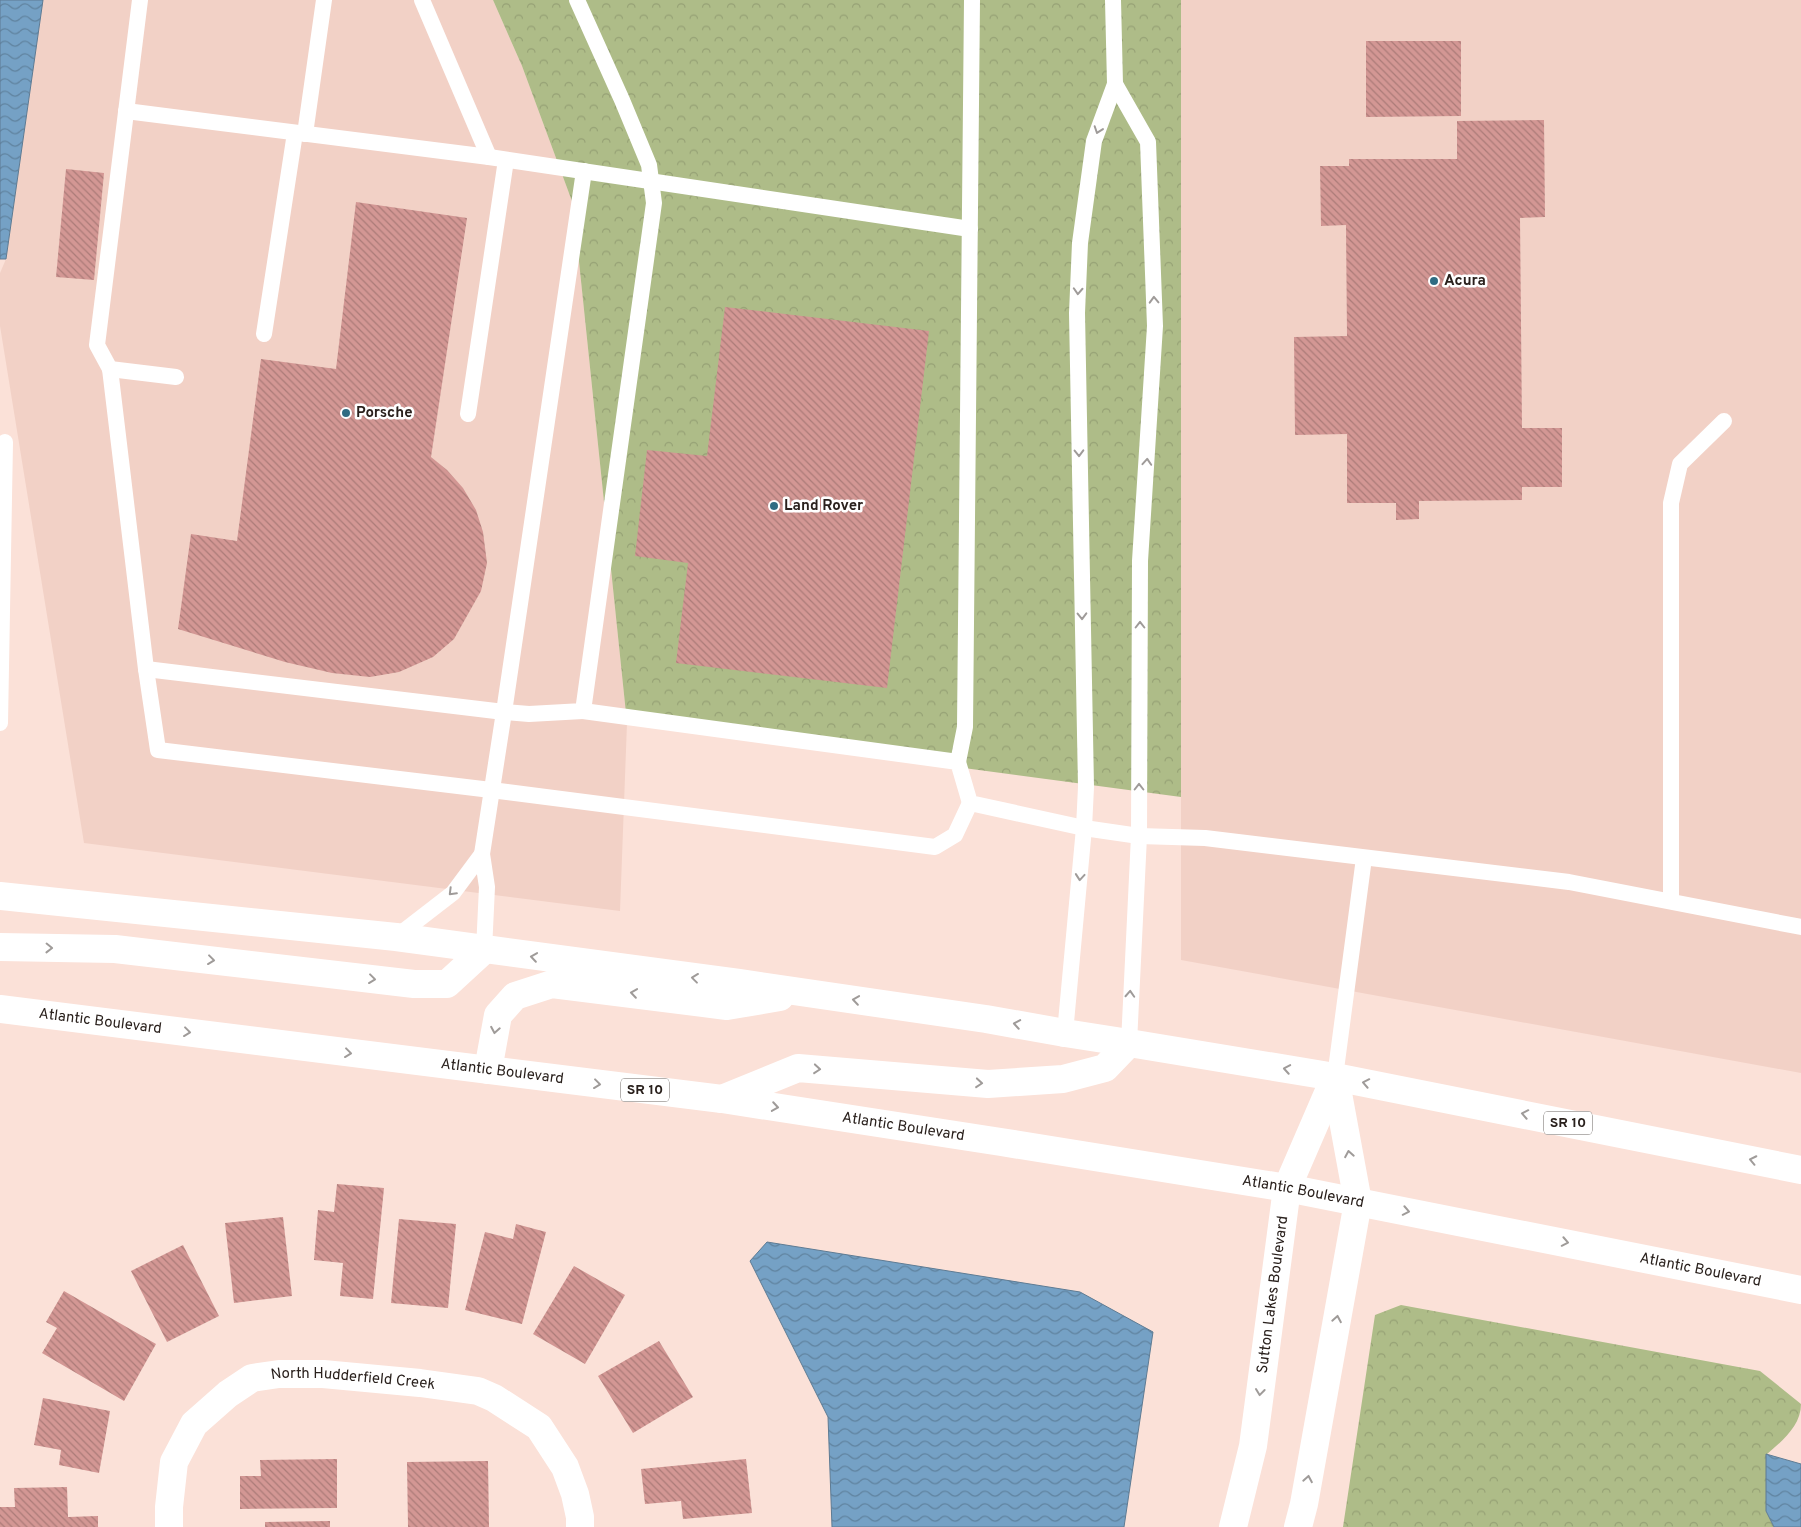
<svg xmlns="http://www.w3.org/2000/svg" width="1801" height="1527" font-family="Overpass,sans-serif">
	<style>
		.built { fill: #f2d1c6 }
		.forest { fill: url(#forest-crowns) }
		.water { fill: url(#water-waves); stroke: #5e7b93 }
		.building { fill: url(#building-back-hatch) }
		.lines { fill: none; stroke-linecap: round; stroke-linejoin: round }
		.service { stroke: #fff; stroke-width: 16 }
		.minor { stroke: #fff; stroke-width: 28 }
		.primary { stroke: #fff; stroke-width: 28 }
		.trunk { stroke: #fff; stroke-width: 28 }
		.oneway { stroke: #9f9b99 }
		.poi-dot { fill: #2f6c83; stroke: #fff; stroke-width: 2 }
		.labels { text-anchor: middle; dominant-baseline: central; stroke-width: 5; stroke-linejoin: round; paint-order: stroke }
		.shield { fill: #fff; stroke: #6a6461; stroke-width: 1 }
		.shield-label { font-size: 14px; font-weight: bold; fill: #2a211d }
		.poi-label { font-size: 15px; font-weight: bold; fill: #2a211d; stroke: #fff; text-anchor: start }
		.street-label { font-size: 15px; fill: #2a211d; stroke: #fff }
	</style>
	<defs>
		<pattern id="forest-crowns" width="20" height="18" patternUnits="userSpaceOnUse" patternTransform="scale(1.25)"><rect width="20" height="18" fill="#aebc88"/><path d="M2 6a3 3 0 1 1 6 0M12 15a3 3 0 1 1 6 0" fill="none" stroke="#96a175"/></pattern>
		<pattern id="water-waves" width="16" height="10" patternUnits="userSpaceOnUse" patternTransform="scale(1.25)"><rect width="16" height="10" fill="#75a1c5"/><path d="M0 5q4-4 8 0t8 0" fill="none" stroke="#60839f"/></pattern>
		<pattern id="building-back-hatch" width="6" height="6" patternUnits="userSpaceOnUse" patternTransform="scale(1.25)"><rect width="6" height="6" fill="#d39794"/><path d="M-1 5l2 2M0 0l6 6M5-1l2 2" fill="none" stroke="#ab7b78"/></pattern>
	</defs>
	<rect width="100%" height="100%" fill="#fbe1d8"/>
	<g class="built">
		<path d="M43 0H493L522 66 573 204 627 723 620 911 84 843 0 326V273L6 259Z"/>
		<path d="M1181 0H1801V1073L1181 960Z"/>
	</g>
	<g class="forest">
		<path d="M493 0H1181V797L627 723 573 204 522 66Z"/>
		<path d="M1401 1305 1760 1371 1801 1404C1801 1426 1782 1441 1766 1455V1511L1774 1527H1343L1375 1315Z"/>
	</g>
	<g class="water">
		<path d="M0 0H43L6 259H0Z"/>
		<path d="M767 1242 1080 1292 1153 1332 1124 1527H832L828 1417 750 1261Z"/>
		<path d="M1766 1454 1801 1464V1527H1774L1766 1511Z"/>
	</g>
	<g class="building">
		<path d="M1366 41H1461V116L1366 117Z"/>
		<path d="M1544 120 1545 217 1520 218 1522 428H1562V487H1522V500L1419 501V519L1396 520V503H1347V434L1295 435 1294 337 1347 336 1346 225 1321 226 1320 166H1349V159H1457V121Z"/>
		<path d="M66 169 104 173 94 280 56 277Z"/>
		<path d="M356 202 467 218 431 457 447 470 463 488 476 510 483 532 487 563 481 591 454 639 433 657 399 672 370 677 332 673 285 662 178 629 191 534 237 541 261 359 336 369Z"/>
		<path d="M725 307 929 331 887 688 676 663 688 563 635 556 647 450 707 456Z"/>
		<path d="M337 1184 384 1188 373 1299 340 1296 343 1263 314 1260 318 1210 334 1212Z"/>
		<path d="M283 1217 292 1296 234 1303 225 1223Z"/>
		<path d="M399 1219 456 1224 448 1308 391 1303Z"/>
		<path d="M516 1224 546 1232 522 1324 465 1310 485 1232 513 1239Z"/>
		<path d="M183 1245 219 1316 167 1342 131 1271Z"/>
		<path d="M574 1266 625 1295 585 1364 533 1334Z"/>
		<path d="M64 1291 156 1344 124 1401 42 1353 57 1328 46 1322Z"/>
		<path d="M659 1341 693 1397 633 1433 598 1376Z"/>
		<path d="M43 1398 110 1411 99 1473 59 1465 61 1450 34 1445Z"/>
		<path d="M337 1459V1508L240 1509V1476H261L260 1460Z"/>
		<path d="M746 1459 752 1513 683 1519 681 1501 645 1504 641 1469Z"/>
		<path d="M488 1461 489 1527H408L407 1462Z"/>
		<path d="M67 1487 68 1517 98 1516V1527H0V1507H15L14 1488Z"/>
		<path d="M330 1521V1527H265V1522Z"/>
	</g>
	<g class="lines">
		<g class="service">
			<path d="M140 0 97 345 110 369 176 377"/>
			<path d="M422 0 489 157"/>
			<path d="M1115 84 1148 142 1155 326 1140 561 1139 836 1129 1043"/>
			<path d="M126 111 489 157 970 229"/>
			<path d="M305 134 324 0"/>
			<path d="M264 334 295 133"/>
			<path d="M110 369 146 669 158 750 491 790 935 847 955 835 970 803"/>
			<path d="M468 414 506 160"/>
			<path d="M146 669 504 712 584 171"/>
			<path d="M583 711 958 762 970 803 1084 828 1139 836 1205 838 1569 882 1801 927"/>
			<path d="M0 723 5 442"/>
			<path d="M958 762 965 727 972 0"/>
			<path d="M1671 900V503L1680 464 1724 421"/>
			<path d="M396 937 453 893 482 854"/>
			<path d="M484 950 487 887 482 854 504 712 529 714 583 711 654 203 649 165 622 100 577 0"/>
			<path d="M1065 1033 1084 828 1086 787 1077 313 1080 243 1094 141 1115 84 1113 0"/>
			<path d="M1335 1077 1364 858"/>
		</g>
		<g class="minor">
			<path id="s1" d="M169 1527V1507L174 1462 194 1424 228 1394 252 1378 279 1374H323L420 1383 478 1391 494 1398 539 1427 565 1467 575 1494 580 1517V1527"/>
			<path id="s2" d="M1233 1527 1253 1446 1287 1188 1335 1077"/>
			<path d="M1298 1527 1304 1504 1358 1202 1335 1077"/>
		</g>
		<path class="primary" d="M1065 1033 1129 1043"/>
		<g class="trunk">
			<path d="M0 896 396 937 739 983 986 1019 1065 1033"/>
			<path d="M0 947 115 949 414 984H447L484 950"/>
			<path id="s3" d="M0 1009 722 1099 1001 1142 1287 1188 1801 1290"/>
			<path d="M488 1070 498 1015 515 996 552 984 727 1006 780 997"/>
			<path d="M722 1099 798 1068 988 1084 1063 1079 1105 1068 1129 1043 1335 1077 1801 1170"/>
		</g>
	</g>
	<defs><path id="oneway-chevron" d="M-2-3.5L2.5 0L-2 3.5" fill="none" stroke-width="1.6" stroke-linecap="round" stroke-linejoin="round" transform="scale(1.25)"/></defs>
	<g class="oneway">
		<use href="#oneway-chevron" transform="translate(1098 130) rotate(109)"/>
		<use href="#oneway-chevron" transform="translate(1078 291) rotate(93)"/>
		<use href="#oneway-chevron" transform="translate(1154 300) rotate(-92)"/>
		<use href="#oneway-chevron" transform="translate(1079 453) rotate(89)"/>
		<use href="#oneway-chevron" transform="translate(1147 462) rotate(-86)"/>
		<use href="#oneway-chevron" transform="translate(1082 616) rotate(89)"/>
		<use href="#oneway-chevron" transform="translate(1140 625) rotate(-90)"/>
		<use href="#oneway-chevron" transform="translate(1139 787) rotate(-90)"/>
		<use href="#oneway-chevron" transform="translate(1080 877) rotate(95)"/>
		<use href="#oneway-chevron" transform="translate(452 892) rotate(135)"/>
		<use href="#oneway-chevron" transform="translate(49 948) rotate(1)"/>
		<use href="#oneway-chevron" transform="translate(534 957) rotate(-172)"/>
		<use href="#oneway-chevron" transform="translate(211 960) rotate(7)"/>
		<use href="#oneway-chevron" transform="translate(695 978) rotate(-173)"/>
		<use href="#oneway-chevron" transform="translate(372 979) rotate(7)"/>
		<use href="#oneway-chevron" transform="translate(634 993) rotate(-172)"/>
		<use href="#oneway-chevron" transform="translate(1130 994) rotate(-87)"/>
		<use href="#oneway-chevron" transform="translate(856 1000) rotate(-172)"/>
		<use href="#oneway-chevron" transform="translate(1017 1024) rotate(-170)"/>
		<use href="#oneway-chevron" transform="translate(495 1030) rotate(100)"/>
		<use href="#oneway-chevron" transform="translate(187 1032) rotate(7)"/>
		<use href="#oneway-chevron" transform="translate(348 1053) rotate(7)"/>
		<use href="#oneway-chevron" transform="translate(817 1069) rotate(5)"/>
		<use href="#oneway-chevron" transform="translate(1287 1069) rotate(-170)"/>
		<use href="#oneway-chevron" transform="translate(979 1083) rotate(5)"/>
		<use href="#oneway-chevron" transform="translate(1366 1083) rotate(-169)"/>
		<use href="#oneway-chevron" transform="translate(597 1084) rotate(7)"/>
		<use href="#oneway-chevron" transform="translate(775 1107) rotate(9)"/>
		<use href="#oneway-chevron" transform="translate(1525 1114) rotate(-169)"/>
		<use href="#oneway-chevron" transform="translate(1349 1154) rotate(-100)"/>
		<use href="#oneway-chevron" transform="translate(1753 1160) rotate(-168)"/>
		<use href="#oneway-chevron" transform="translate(1406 1211) rotate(11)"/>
		<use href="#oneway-chevron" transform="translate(1565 1242) rotate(11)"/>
		<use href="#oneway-chevron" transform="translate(1337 1319) rotate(-80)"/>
		<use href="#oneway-chevron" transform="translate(1260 1392) rotate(97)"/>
		<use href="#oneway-chevron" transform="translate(1308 1479) rotate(-80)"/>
	</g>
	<g class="poi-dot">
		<circle cx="1434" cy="281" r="5"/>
		<circle cx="346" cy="413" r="5"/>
		<circle cx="774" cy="506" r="5"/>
	</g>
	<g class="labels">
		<g class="shield">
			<rect x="621" y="1078.5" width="48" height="23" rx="4"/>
			<rect x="1544" y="1111.5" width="48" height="23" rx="4"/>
		</g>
		<g class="shield-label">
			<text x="645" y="1090">SR 10</text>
			<text x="1568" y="1123">SR 10</text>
		</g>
		<g class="poi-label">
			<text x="1444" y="281">Acura</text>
			<text x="356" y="413">Porsche</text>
			<text x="784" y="506">Land Rover</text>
		</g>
		<g class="street-label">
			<text stroke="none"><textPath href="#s3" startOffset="101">Atlantic Boulevard</textPath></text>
			<text stroke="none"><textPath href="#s3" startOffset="506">Atlantic Boulevard</textPath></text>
			<text stroke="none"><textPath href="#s3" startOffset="911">Atlantic Boulevard</textPath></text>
			<text stroke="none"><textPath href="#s3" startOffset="1316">Atlantic Boulevard</textPath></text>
			<text stroke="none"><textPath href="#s3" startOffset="1721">Atlantic Boulevard</textPath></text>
			<text stroke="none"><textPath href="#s2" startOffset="236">Sutton Lakes Boulevard</textPath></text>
			<text stroke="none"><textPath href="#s1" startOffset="284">North Hudderfield Creek</textPath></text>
		</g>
	</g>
</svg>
